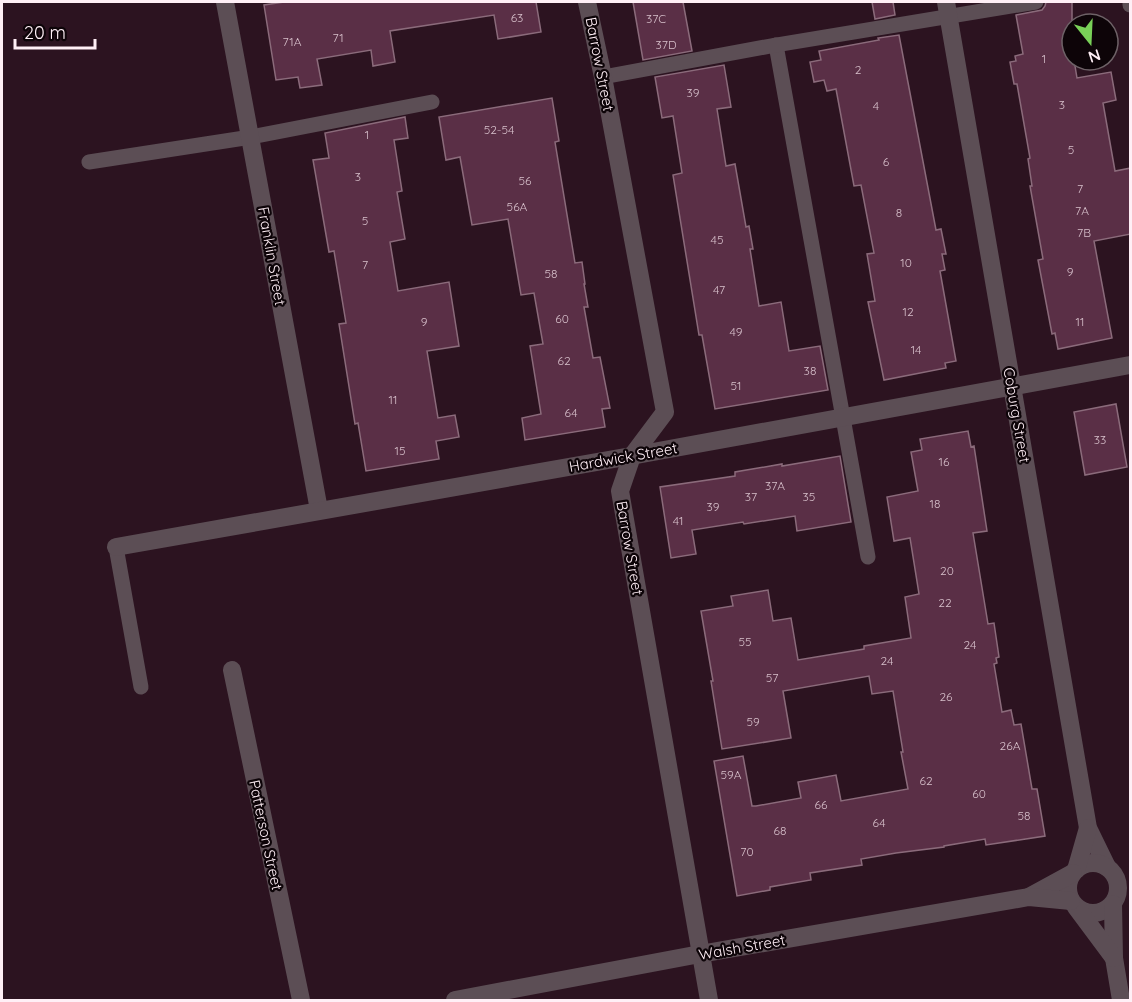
<svg xmlns="http://www.w3.org/2000/svg" width="1132" height="1002" font-family="Quicksand,sans-serif">
	<style>
		.building { fill: #5a2f46; stroke: #8b6b7b; stroke-width: 1.5 }
		.lines { fill: none; stroke-linecap: round; stroke-linejoin: round }
		.lane { stroke: #5c4e55; stroke-width: 15 }
		.street { stroke: #5c4e55; stroke-width: 18 }
		.labels { text-anchor: middle; dominant-baseline: central; stroke-width: 4.5; stroke-linejoin: round; paint-order: stroke }
		.number-label { font-size: 12px; fill: #d6bfca }
		.street-label { font-size: 15px; fill: #ffeff6; stroke: #0d0408 }
	</style>
	<rect width="100%" height="100%" fill="#2c1320"/>
	<g class="building">
		<path d="M284 2H536L541 32 498 39 494 15 390 31 395 62 373 66 371 50 317 59 322 85 300 88 298 77 276 80 264 5Z"/>
		<path d="M633 2H683L692 51 643 60Z"/>
		<path d="M872 2H893L895 15 875 19Z"/>
		<path d="M1046 2H1072V60H1074L1077 78 1111 72 1116 100 1103 103 1115 171 1131 168V234L1094 241 1112 338 1058 349 1055 333 1052 334 1038 260 1043 259 1030 186H1032L1028 159 1030 158 1017 84H1014L1010 62 1016 61 1015 56 1023 54 1016 15 1042 10 1045 6Z"/>
		<path d="M899 35 936 230 941 229 946 254H942L945 270 940 271 956 361 945 363 946 368 884 380 868 302 875 301 867 254 874 253 861 185 854 186 836 89 827 91 824 80 814 82 810 62 821 60 819 51 879 40 878 38Z"/>
		<path d="M724 65 731 107 717 109 726 166 735 164 746 227 749 226 753 249H750L759 306 781 302 789 351 820 346 828 390 715 409 702 335H699L673 175 682 173 673 116 662 118 655 77Z"/>
		<path d="M552 98 559 141 555 142 575 263 582 262 585 284H584L588 307H584L593 358 600 357 610 408 602 409 605 427 525 440 522 418 541 414 530 346 543 344 534 293 521 295 508 219 472 225 460 157 446 160 439 117Z"/>
		<path d="M405 117 408 138 394 140 402 191 397 192 405 239 390 242 398 291 449 282 459 346 427 351 438 418 455 415 459 437 436 441 439 459 366 471 358 423 355 424 339 324 346 323 334 251 329 252 313 160 329 158 325 133Z"/>
		<path d="M1116 404 1127 467 1085 475 1074 412Z"/>
		<path d="M968 431 971 447 974 446 987 531 973 533 988 624 994 623 999 657 996 658 997 663 994 664 1002 712 1011 710 1014 725 1021 724 1032 789H1037L1045 836 986 845 985 839 944 846V847L896 853 861 859 862 865 810 873 811 880 770 887V890L737 896 714 761 743 756 752 806H756L801 798 798 782 836 775 841 801 908 789 901 752H903L893 691 872 694 869 676 783 691 791 738 722 749 711 681H713L701 611 733 606 731 596 768 590 773 621 791 618 798 660 864 649V646L911 638 905 597 919 594 910 538 894 541 887 497 918 491 911 452 922 450 920 439Z"/>
		<path d="M840 456 851 522 797 531 795 516 744 524 743 522 692 530 696 554 671 558 660 487 735 476V472L782 464V466Z"/>
	</g>
	<g class="lines">
		<g class="lane">
			<path d="M1130 2V5"/>
			<path d="M776 45 868 557"/>
			<path d="M603 77 776 45 1036 2"/>
			<path d="M89 162 251 137 432 102"/>
			<path d="M116 547 141 687"/>
		</g>
		<g class="street">
			<path d="M225 2 319 510"/>
			<path d="M587 2 603 77 665 412 632 456 620 491 709 1000"/>
			<path d="M946 2 1088 828 1107 867"/>
			<path d="M116 547C287 516 459 487 631 456 798 426 964 394 1130 365"/>
			<path d="M232 670 301 1000"/>
			<circle cx="1093" cy="888" r="25"/>
			<path d="M1076 870 1088 828"/>
			<path d="M1029 897 1073 873"/>
			<path d="M1113 904 1114 958 1121 1000"/>
			<path d="M1076 907 1114 958"/>
			<path d="M455 1000 700 954 1029 897 1071 901"/>
		</g>
	</g>
	<g class="labels">
		<g class="number-label">
			<text x="517" y="17">63</text>
			<text x="656" y="18">37C</text>
			<text x="338" y="37">71</text>
			<text x="292" y="41">71A</text>
			<text x="666" y="44">37D</text>
			<text x="1044" y="58">1</text>
			<text x="858" y="69">2</text>
			<text x="693" y="92">39</text>
			<text x="1062" y="104">3</text>
			<text x="876" y="105">4</text>
			<text x="499" y="129">52-54</text>
			<text x="367" y="134">1</text>
			<text x="1071" y="149">5</text>
			<text x="886" y="161">6</text>
			<text x="358" y="176">3</text>
			<text x="525" y="180">56</text>
			<text x="1080" y="188">7</text>
			<text x="517" y="206">56A</text>
			<text x="1082" y="210">7A</text>
			<text x="899" y="212">8</text>
			<text x="365" y="220">5</text>
			<text x="1084" y="232">7B</text>
			<text x="717" y="239">45</text>
			<text x="906" y="262">10</text>
			<text x="365" y="264">7</text>
			<text x="1070" y="271">9</text>
			<text x="551" y="273">58</text>
			<text x="719" y="289">47</text>
			<text x="908" y="311">12</text>
			<text x="562" y="318">60</text>
			<text x="424" y="321">9</text>
			<text x="1080" y="321">11</text>
			<text x="736" y="331">49</text>
			<text x="916" y="349">14</text>
			<text x="564" y="360">62</text>
			<text x="810" y="370">38</text>
			<text x="736" y="385">51</text>
			<text x="393" y="399">11</text>
			<text x="571" y="412">64</text>
			<text x="1100" y="439">33</text>
			<text x="400" y="450">15</text>
			<text x="944" y="461">16</text>
			<text x="775" y="485">37A</text>
			<text x="751" y="496">37</text>
			<text x="809" y="496">35</text>
			<text x="935" y="503">18</text>
			<text x="713" y="506">39</text>
			<text x="678" y="520">41</text>
			<text x="947" y="570">20</text>
			<text x="945" y="602">22</text>
			<text x="745" y="641">55</text>
			<text x="970" y="644">24</text>
			<text x="887" y="660">24</text>
			<text x="772" y="677">57</text>
			<text x="946" y="696">26</text>
			<text x="753" y="721">59</text>
			<text x="1010" y="745">26A</text>
			<text x="731" y="774">59A</text>
			<text x="926" y="780">62</text>
			<text x="979" y="793">60</text>
			<text x="821" y="804">66</text>
			<text x="1024" y="815">58</text>
			<text x="879" y="822">64</text>
			<text x="780" y="830">68</text>
			<text x="747" y="851">70</text>
		</g>
		<g class="street-label">
			<text transform="translate(600 64) rotate(79)">Barrow Street</text>
			<text transform="translate(272 256) rotate(80)">Franklin Street</text>
			<text transform="translate(1017 415) rotate(80)">Coburg Street</text>
			<text transform="translate(623 457) rotate(-10)">Hardwick Street</text>
			<text transform="translate(630 548) rotate(80)">Barrow Street</text>
			<text transform="translate(266 835) rotate(78)">Patterson Street</text>
			<text transform="translate(742 947) rotate(-10)">Walsh Street</text>
		</g>
	</g>
	<rect width="1132" height="1002" fill="none" stroke="#ffeff6" stroke-width="6"/>
	<g transform="translate(1090 42) rotate(162)"><circle r="28" fill="#0d0408" stroke="#6e6267" stroke-width="1.5"/>
	<path d="M0-4.5L10 22L0 15L-10 22Z" fill="#79d158"/>
	<text y="-9" font-size="16" font-weight="bold" text-anchor="middle" fill="#ffeff6">N</text>
	</g>
	<path d="M15 39v9h80v-9" fill="none" stroke="#ffeff6" stroke-width="3"/>
	<text x="24" y="39" font-size="18" fill="#ffeff6" stroke="#0d0408" stroke-width="4.5" paint-order="stroke">20 m</text>
</svg>
